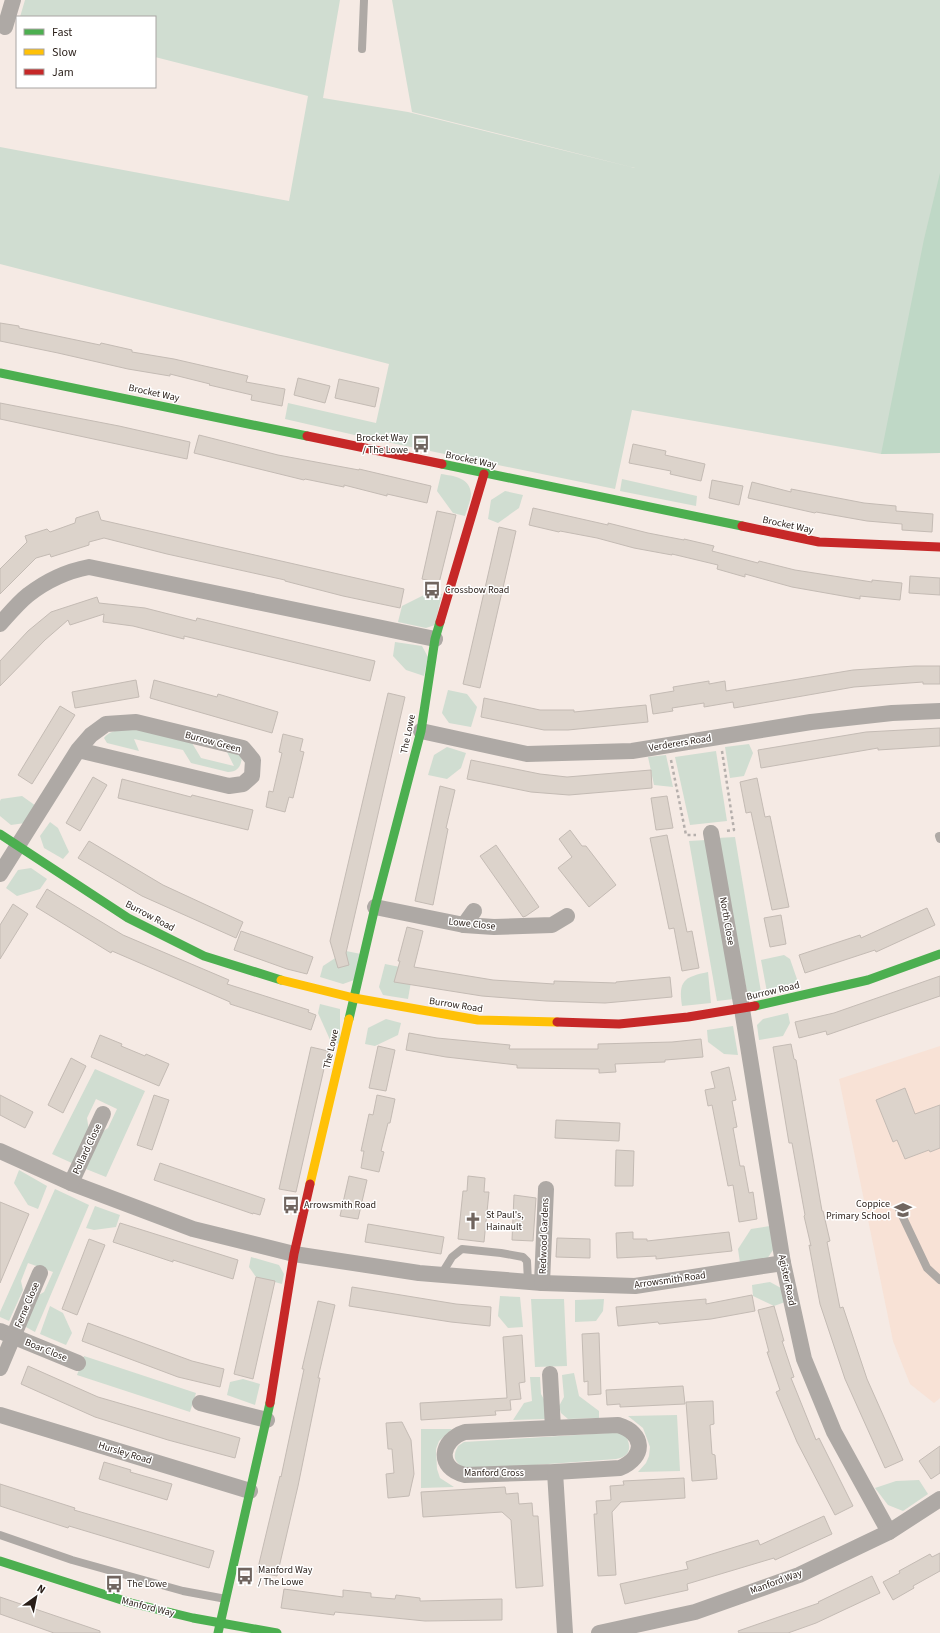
<svg xmlns="http://www.w3.org/2000/svg" width="940" height="1633" font-family="'Source Sans 3',sans-serif">
	<style>
		.built { fill: #f8e2d6 }
		.green { fill: #d0ddd1 }
		.forest { fill: #bfd8c6 }
		.building { fill: #dcd3cb; stroke: #c4bbb4 }
		.lines { fill: none; stroke-linecap: round; stroke-linejoin: round }
		.path { stroke: #b5afac; stroke-width: 2.5; stroke-dasharray: 3 3; stroke-linecap: butt }
		.lane { stroke: #aea9a5; stroke-width: 8 }
		.street { stroke: #aea9a5; stroke-width: 16 }
		.fast { stroke: #4caf50; stroke-width: 9 }
		.slow { stroke: #ffc107; stroke-width: 9 }
		.jam { stroke: #c62828; stroke-width: 9 }
		.labels { text-anchor: middle; dominant-baseline: central; stroke-width: 3; stroke-linejoin: round; paint-order: stroke }
		.street-label { font-size: 10px; fill: #291e18; stroke: #fff }
		.poi-label { font-size: 10px; fill: #291e18; stroke: #fff; text-anchor: start }
	</style>
	<rect width="100%" height="100%" fill="#f5eae4"/>
	<path class="built" d="M940 1046V1398L934 1403 910 1384 893 1341 839 1079Z"/>
	<g class="green">
		<path d="M25 0H340L323 98 408 112 635 168 412 112 392 0H940V453L881 454 632 410 615 489 372 439 285 419 288 403 376 423 389 364 0 264V147L289 201 308 96 155 57V17H20Z"/>
		<path d="M441 474C453 476 470 477 471 494 471 500 467 509 465 516L453 513 437 491Z"/>
		<path d="M622 479 697 496 696 506 620 491Z"/>
		<path d="M505 491 523 495 519 508 498 523 488 519 491 500Z"/>
		<path d="M430 592 442 594 435 625 426 628 398 622 402 606Z"/>
		<path d="M395 642 422 646 428 657 424 676 406 670 393 656Z"/>
		<path d="M448 690 467 694 477 707 471 727 449 723 442 713Z"/>
		<path d="M136 729 192 743 201 758 234 766 227 752 238 754 242 757C241 766 238 772 228 772L191 763 183 750 134 739 139 751 107 743 104 738C112 728 125 730 136 729Z"/>
		<path d="M749 744 753 753 744 776 730 778 725 747Z"/>
		<path d="M447 747 466 753 461 768 447 779 428 775 434 755Z"/>
		<path d="M716 751 727 821 690 825 675 757Z"/>
		<path d="M666 755 673 787 654 785 648 757Z"/>
		<path d="M22 796 36 806 25 823 11 825 0 816V801L1 799Z"/>
		<path d="M50 822 58 828 69 852 63 859 44 848 40 836Z"/>
		<path d="M735 837 761 992H747L717 838Z"/>
		<path d="M706 840 734 999 717 1001 689 841Z"/>
		<path d="M31 868 47 879 40 889 17 896 6 888 18 870Z"/>
		<path d="M346 951 361 954 354 980 343 984 320 977 323 966Z"/>
		<path d="M784 955 790 959 798 982 767 992 761 960Z"/>
		<path d="M385 964 405 968 412 976 408 999 383 995 379 987Z"/>
		<path d="M708 972 711 1003 682 1006C678 981 684 977 708 972Z"/>
		<path d="M320 1004 340 1009V1044L331 1042 318 1013Z"/>
		<path d="M788 1013 790 1023 783 1036 759 1040 757 1025 763 1019Z"/>
		<path d="M386 1019 401 1023 398 1035 375 1046 365 1044 368 1028Z"/>
		<path d="M733 1026 738 1055 724 1054 708 1042 707 1030Z"/>
		<path d="M95 1069 145 1091 106 1177 86 1169 102 1132 108 1128 117 1109 96 1099 87 1118 89 1131 74 1164 52 1154Z"/>
		<path d="M19 1170 47 1186 38 1209 28 1205 14 1183Z"/>
		<path d="M55 1189 89 1205 35 1332 24 1326 37 1296 44 1292 53 1272 28 1263 21 1281 23 1290 9 1321 0 1317V1312Z"/>
		<path d="M95 1206 120 1215 116 1227 94 1230 86 1228Z"/>
		<path d="M770 1226 775 1247 767 1259 740 1263 738 1249 751 1229Z"/>
		<path d="M251 1257 279 1265 284 1274 282 1284 256 1277 249 1267Z"/>
		<path d="M770 1282 781 1288 785 1302 774 1306 753 1296 752 1285Z"/>
		<path d="M500 1296 520 1297 523 1327 508 1328 498 1316Z"/>
		<path d="M531 1299H564L567 1366 535 1367Z"/>
		<path d="M604 1299 603 1311 596 1321 575 1322V1300Z"/>
		<path d="M50 1306 63 1313 72 1333 66 1345 40 1334Z"/>
		<path d="M84 1356 196 1393 190 1412 77 1375Z"/>
		<path d="M574 1373 579 1396 599 1411V1418L568 1419 561 1413 559 1406 564 1397 562 1375Z"/>
		<path d="M530 1377H540L541 1394 546 1403 545 1419 513 1420 524 1403 532 1401Z"/>
		<path d="M243 1379 260 1384 255 1405 227 1395 230 1382Z"/>
		<path d="M677 1415 680 1471 638 1472 646 1463 649 1456 650 1447 643 1428 628 1416Z"/>
		<path d="M421 1429H452L439 1441 436 1449 437 1469 440 1478 454 1487 421 1488Z"/>
		<path d="M624 1432C631 1444 633 1456 616 1459L466 1470C456 1462 451 1459 458 1446L464 1442Z"/>
		<path d="M919 1480 928 1494 903 1511 888 1505 875 1488 896 1481Z"/>
	</g>
	<path class="forest" d="M940 173V453L881 454 924 239Z"/>
	<g class="building">
		<path d="M0 323 19 326V328L100 345 101 343 132 350V352L174 359 248 376 246 382 285 389 282 406 251 400 252 395 209 385 210 384 170 374V376L128 369 58 353 0 341Z"/>
		<path d="M298 378 330 386 325 403 294 395Z"/>
		<path d="M339 379 379 388 375 407 335 398Z"/>
		<path d="M0 403 119 426 190 442 187 459 0 419Z"/>
		<path d="M199 435 278 455 359 470V469L431 486 427 503 387 494V496L344 485V487L305 479 304 480 194 453Z"/>
		<path d="M633 444 666 451 665 455 705 464 701 481 670 474 671 471 629 463Z"/>
		<path d="M712 480 743 486 739 505 709 498Z"/>
		<path d="M752 482 791 492V489L864 503 896 506V511L933 514 932 532 902 530V524L867 521 816 512 815 513 748 498Z"/>
		<path d="M533 508 608 525V523L648 533 684 540V539L714 546 712 551 758 563 759 561 795 570 872 582V580L902 583 900 600 860 596V599L792 587 745 574V577L717 569 718 565 672 554V555L634 548 597 538 560 531 559 532 529 525Z"/>
		<path d="M98 511 101 520 404 589 400 608 343 596 285 581V580L167 554 104 538 89 542V545L51 557 50 554 36 558 0 594V569L27 542 25 536 47 529 50 532 75 523 76 518Z"/>
		<path d="M437 511 456 515 439 583 422 579Z"/>
		<path d="M499 527 516 531 480 688 463 684Z"/>
		<path d="M910 576 940 578V595L909 593Z"/>
		<path d="M97 597 99 603 145 608 196 621 197 618 375 661 370 681 184 636V639L133 626 103 622 104 614 70 625 68 620 45 640 0 686V661L28 631 51 612Z"/>
		<path d="M915 666H940V684H923V682L854 687 734 708 733 702 704 707V703L672 708 673 711 653 714 650 695 674 691 673 687 709 681V684L725 681 726 691 853 670Z"/>
		<path d="M136 680 139 697 75 708 72 692Z"/>
		<path d="M154 680 217 697 218 694 278 712 272 733 150 698Z"/>
		<path d="M388 693 405 697 346 953 349 965 338 968 330 941Z"/>
		<path d="M484 698 540 710H574V712L646 705 648 722 568 730H544L481 717Z"/>
		<path d="M60 706 75 715 32 784 18 775Z"/>
		<path d="M940 728V746L878 750V748L761 768 758 750 866 732Z"/>
		<path d="M283 734 303 739 300 751 304 752 293 798 289 797 285 812 266 807 269 791 273 792 282 753 279 752Z"/>
		<path d="M471 760 540 774 567 777 651 770 652 788 569 795 531 792 467 779Z"/>
		<path d="M93 777 107 785 80 831 66 823Z"/>
		<path d="M757 778 765 817 770 816 789 907 772 910 751 812 746 813 740 782Z"/>
		<path d="M122 779 191 797 192 795 253 810 248 830 118 798Z"/>
		<path d="M440 786 455 790 446 828 448 829 433 905 415 901Z"/>
		<path d="M667 796 673 828 656 830 651 798Z"/>
		<path d="M570 830 582 846H586L616 885 589 907 558 868 572 857 559 839Z"/>
		<path d="M667 835 687 932 692 931 699 968 682 971 674 928 669 929 650 838Z"/>
		<path d="M89 841 163 885 243 922 236 938 142 896 78 858Z"/>
		<path d="M496 845 539 907 526 916 523 917 480 856Z"/>
		<path d="M47 889 123 935 229 980 227 984 309 1010 308 1012 316 1015 311 1030 230 1004V1002L112 951 111 953 36 907Z"/>
		<path d="M13 904 28 914 0 959V925Z"/>
		<path d="M927 908 935 925 876 952 875 950 805 973 799 955 860 935 861 938Z"/>
		<path d="M781 915 786 944 770 947 764 918Z"/>
		<path d="M407 927 423 931 414 967 493 980 554 984V981L616 983V982L670 977 672 997 605 1003 546 1001 482 996 394 982 400 961H398Z"/>
		<path d="M241 931 313 957 307 974 287 969 234 950Z"/>
		<path d="M940 976V996L827 1035 826 1031 799 1038 795 1022 834 1013Z"/>
		<path d="M409 1033 437 1038 510 1045 509 1049H598V1044L672 1042 701 1039 703 1057 665 1060V1062L615 1064 616 1072 599 1073V1069L517 1068V1065L446 1057 406 1050Z"/>
		<path d="M100 1035 122 1044 121 1046 145 1056 146 1054 169 1064 159 1086 91 1057Z"/>
		<path d="M791 1044 794 1059 796 1060 822 1211H823L830 1241 827 1242 840 1308 843 1307 867 1379 903 1460 885 1468 845 1379 820 1304 809 1245 811 1246 804 1216 805 1215 792 1143H789L773 1047Z"/>
		<path d="M378 1046 395 1050 386 1091 369 1088Z"/>
		<path d="M311 1047 328 1051 296 1192 279 1189Z"/>
		<path d="M71 1058 86 1066 63 1113 48 1105Z"/>
		<path d="M729 1067 736 1100 732 1101 737 1127 733 1128 740 1166H744L749 1193 753 1192 757 1219 739 1222 733 1185 728 1186 712 1105 708 1106 705 1090 715 1088 711 1072Z"/>
		<path d="M905 1088 915 1114 940 1105V1148L930 1152 929 1150 905 1159 897 1140 893 1142 876 1100Z"/>
		<path d="M0 1095 33 1112 25 1128 0 1115Z"/>
		<path d="M154 1095 169 1100 152 1150 137 1145Z"/>
		<path d="M377 1095 395 1099 390 1123H388L381 1151 384 1152 379 1172 361 1168 364 1151H361L369 1114 373 1115Z"/>
		<path d="M556 1120 620 1123 619 1141 555 1138Z"/>
		<path d="M616 1150 634 1151 633 1186H615Z"/>
		<path d="M160 1163 265 1199 260 1215 253 1213V1214L154 1180Z"/>
		<path d="M349 1176 367 1180 358 1219 340 1216Z"/>
		<path d="M468 1176 485 1178 484 1192H489L484 1242 458 1239 463 1191H467Z"/>
		<path d="M514 1195 536 1198 533 1241 512 1240Z"/>
		<path d="M0 1202 29 1214 0 1283Z"/>
		<path d="M120 1223 238 1260 233 1279 173 1260V1262L113 1242Z"/>
		<path d="M368 1224 444 1237 441 1254 365 1242Z"/>
		<path d="M633 1232V1239H647V1241L729 1232 732 1251 656 1259V1256L617 1258 616 1233Z"/>
		<path d="M557 1238 590 1239V1258L556 1257Z"/>
		<path d="M89 1239 105 1245 77 1315 62 1309Z"/>
		<path d="M256 1277 275 1281 253 1379 234 1374Z"/>
		<path d="M352 1287 456 1304 491 1307 490 1326 451 1322 349 1306Z"/>
		<path d="M752 1295 755 1311 711 1319 659 1324 658 1322 618 1326 616 1307 706 1299V1304Z"/>
		<path d="M318 1301 335 1305 318 1378H320L298 1486 277 1576 257 1572 280 1476 281 1477 304 1369H302Z"/>
		<path d="M774 1306 784 1341H782L794 1377 791 1378 816 1440 819 1438 853 1506 835 1515 797 1442 776 1392 780 1390 767 1352H769L758 1310Z"/>
		<path d="M88 1323 192 1361 224 1369 220 1387 178 1377 82 1341Z"/>
		<path d="M599 1333 601 1394 588 1395V1381L584 1382 582 1334Z"/>
		<path d="M522 1335 525 1382 519 1383 521 1399 510 1400 511 1410 495 1411 496 1415 421 1420 420 1403 507 1398 503 1337Z"/>
		<path d="M28 1366 98 1397 240 1438 235 1458 168 1440 95 1417 21 1384Z"/>
		<path d="M683 1386 685 1404 620 1407V1404L607 1405 606 1390Z"/>
		<path d="M713 1401 714 1424 710 1425 712 1454 715 1455 717 1479 692 1481 686 1402Z"/>
		<path d="M402 1422 411 1440 414 1474 409 1496 388 1498 386 1474 394 1473 392 1449H388L386 1423Z"/>
		<path d="M940 1446V1473L931 1479 919 1461Z"/>
		<path d="M104 1462 131 1470 130 1472 172 1484 167 1500 99 1479Z"/>
		<path d="M684 1478 685 1498 621 1502 612 1512 616 1575 598 1576 594 1514H597L596 1501 611 1500 610 1486 624 1485 623 1481Z"/>
		<path d="M0 1484 75 1508 74 1510 214 1551 209 1568 69 1526 68 1528 0 1506Z"/>
		<path d="M505 1487 506 1494 518 1493 519 1504 532 1503 533 1516H538L543 1586 516 1588 511 1520 502 1512 423 1517 421 1492Z"/>
		<path d="M824 1516 832 1534 775 1560 774 1558 687 1584 688 1590 625 1604 620 1584 688 1569 686 1562 758 1540 760 1545Z"/>
		<path d="M940 1553V1571L913 1586 914 1588 893 1600 883 1582 900 1573 899 1571 930 1554 932 1557Z"/>
		<path d="M872 1576 880 1593 816 1623 788 1633H739L738 1631 819 1603 818 1602Z"/>
		<path d="M284 1589 343 1597V1590L371 1593V1597L395 1599 396 1595 420 1598V1601L502 1599V1620L425 1621 335 1612 334 1615 281 1608Z"/>
		<path d="M0 1597 100 1631V1633H54L0 1614Z"/>
	</g>
	<g class="lines">
		<g class="path">
			<path d="M722 751 734 830 725 831"/>
			<path d="M671 760 686 835H696"/>
		</g>
		<g class="lane">
			<path d="M362 49 364 0"/>
			<path d="M939 836 940 839"/>
			<path d="M899 1209 927 1268 940 1280"/>
			<path d="M441 1275 452 1257 462 1249 501 1253 523 1257 527 1261 528 1282"/>
			<path d="M0 1535 72 1560 183 1591 226 1599"/>
		</g>
		<g class="street">
			<path d="M5 27 13 0"/>
			<path d="M0 624C9 614 18 603 28 595 46 581 68 571 89 567L435 639"/>
			<path d="M421 731 527 754 632 751 811 722 892 713 940 711"/>
			<path d="M711 833 742 1009 783 1263 804 1359 834 1432 889 1532"/>
			<path d="M0 874 78 750 91 735 106 724 136 722 243 748 253 760 252 776 243 784 229 786 78 750"/>
			<path d="M375 907 464 925 494 927 552 925 567 916"/>
			<path d="M464 925 474 911"/>
			<path d="M0 1151 71 1183 193 1229 294 1254 419 1273 542 1283 635 1286 783 1263"/>
			<path d="M71 1183 103 1114"/>
			<path d="M542 1283 546 1189"/>
			<path d="M0 1331 78 1363"/>
			<path d="M0 1368 40 1273"/>
			<path d="M550 1374 553 1428"/>
			<path d="M200 1403 267 1420"/>
			<path d="M0 1415 250 1491"/>
			<path d="M618 1425C645 1433 646 1457 620 1468L555 1472 465 1475C436 1468 440 1440 465 1432Z"/>
			<path d="M555 1472 565 1633"/>
			<path d="M599 1633 695 1612 799 1575 889 1532 940 1499"/>
		</g>
		<g class="fast">
			<path d="M0 373 307 436"/>
			<path d="M442 464 742 526"/>
			<path d="M0 834 128 918 204 956 281 980"/>
			<path d="M755 1006 868 980 940 954"/>
			<path d="M349 1019 375 907 421 731 435 639 440 622"/>
			<path d="M0 1561 131 1603 193 1618 277 1633"/>
			<path d="M218 1633 270 1403"/>
		</g>
		<g class="slow">
			<path d="M281 980 354 998 478 1020 557 1022"/>
			<path d="M310 1184 349 1019"/>
		</g>
		<g class="jam">
			<path d="M307 436 442 464"/>
			<path d="M742 526 819 542 940 547"/>
			<path d="M440 622 484 474"/>
			<path d="M557 1022 619 1024 688 1017 755 1006"/>
			<path d="M270 1403 294 1254 310 1184"/>
		</g>
	</g>
	<defs>
		<g id="bus-bare" transform="scale(1.38)"><path d="M-5-6H5V4H4V6H2V4H-2V6H-4V4H-5ZM-3.5-4V0h7V-4ZM-3.5 1.2v1.5H-2V1.2ZM2 1.2v1.5H3.5V1.2Z" fill="#70655f" stroke="#fff" stroke-width="2.5" paint-order="stroke"/></g>
		<g id="school-bare" transform="scale(1.38)"><path d="M0-5L7-2L0 1L-7-2ZM-4 1L0 2.5L4 1V4Q0 6-4 4Z" fill="#70655f" stroke="#fff" stroke-width="2.5" paint-order="stroke"/></g>
		<g id="church-bare" transform="scale(1.38)"><path d="M-1.2-6h2.4v3.5h3.3v2.4h-3.3V6h-2.4V-.1h-3.3v-2.4h3.3Z" fill="#70655f" stroke="#fff" stroke-width="2.5" paint-order="stroke"/></g>
	</defs>
	<g fill-rule="evenodd">
		<use href="#bus-bare" x="421" y="444"/>
		<use href="#bus-bare" x="432" y="590"/>
		<use href="#bus-bare" x="291" y="1205"/>
		<use href="#school-bare" x="903" y="1210"/>
		<use href="#church-bare" x="473" y="1221"/>
		<use href="#bus-bare" x="245" y="1576"/>
		<use href="#bus-bare" x="114" y="1584"/>
	</g>
	<g class="labels">
		<g class="street-label">
			<text transform="translate(154 393) rotate(12)">Brocket Way</text>
			<text transform="translate(471 460) rotate(12)">Brocket Way</text>
			<text transform="translate(788 525) rotate(12)">Brocket Way</text>
			<text transform="translate(408 734) rotate(-78)">The Lowe</text>
			<text transform="translate(213 742) rotate(15)">Burrow Green</text>
			<text transform="translate(680 743) rotate(-9)">Verderers Road</text>
			<text transform="translate(150 916) rotate(28)">Burrow Road</text>
			<text transform="translate(727 921) rotate(80)">North Close</text>
			<text transform="translate(472 924) rotate(6)">Lowe Close</text>
			<text transform="translate(773 991) rotate(-13)">Burrow Road</text>
			<text transform="translate(456 1005) rotate(9)">Burrow Road</text>
			<text transform="translate(331 1049) rotate(-77)">The Lowe</text>
			<text transform="translate(87 1149) rotate(-65)">Pollard Close</text>
			<text transform="translate(544 1236) rotate(-88)">Redwood Gardens</text>
			<text transform="translate(670 1280) rotate(-8)">Arrowsmith Road</text>
			<text transform="translate(787 1280) rotate(78)">Agister Road</text>
			<text transform="translate(27 1305) rotate(-67)">Ferne Close</text>
			<text transform="translate(46 1350) rotate(22)">Boar Close</text>
			<text transform="translate(125 1453) rotate(17)">Hursley Road</text>
			<text x="494" y="1473">Manford Cross</text>
			<text transform="translate(776 1582) rotate(-20)">Manford Way</text>
			<text transform="translate(148 1607) rotate(14)">Manford Way</text>
		</g>
		<g class="poi-label">
			<text x="408" y="438" text-anchor="end">Brocket Way<tspan x="408" dy="12">/ The Lowe</tspan></text>
			<text x="445" y="590">Crossbow Road</text>
			<text x="890" y="1204" text-anchor="end">Coppice<tspan x="890" dy="12">Primary School</tspan></text>
			<text x="304" y="1205">Arrowsmith Road</text>
			<text x="486" y="1215">St Paul's,<tspan x="486" dy="12">Hainault</tspan></text>
			<text x="258" y="1570">Manford Way<tspan x="258" dy="12">/ The Lowe</tspan></text>
			<text x="127" y="1584">The Lowe</text>
		</g>
	</g>
	<rect x="16" y="16" width="140" height="72" fill="#ffffff" stroke="#a9a5a3"/>
	<rect x="24" y="29" width="20" height="6" fill="#4caf50" stroke="#a9a5a3"/>
	<text x="52" y="36" font-size="12" fill="#291e18">Fast</text>
	<rect x="24" y="49" width="20" height="6" fill="#ffc107" stroke="#a9a5a3"/>
	<text x="52" y="56" font-size="12" fill="#291e18">Slow</text>
	<rect x="24" y="69" width="20" height="6" fill="#c62828" stroke="#a9a5a3"/>
	<text x="52" y="76" font-size="12" fill="#291e18">Jam</text>
	<g transform="translate(36 1597) rotate(33)" stroke="#ffffff" stroke-width="3" paint-order="stroke">
	<path d="M0-3L7 15L0 10L-7 15Z" fill="#291e18"/>
	<text y="-6" font-size="11" font-weight="bold" text-anchor="middle" fill="#291e18">N</text>
	</g>
</svg>
